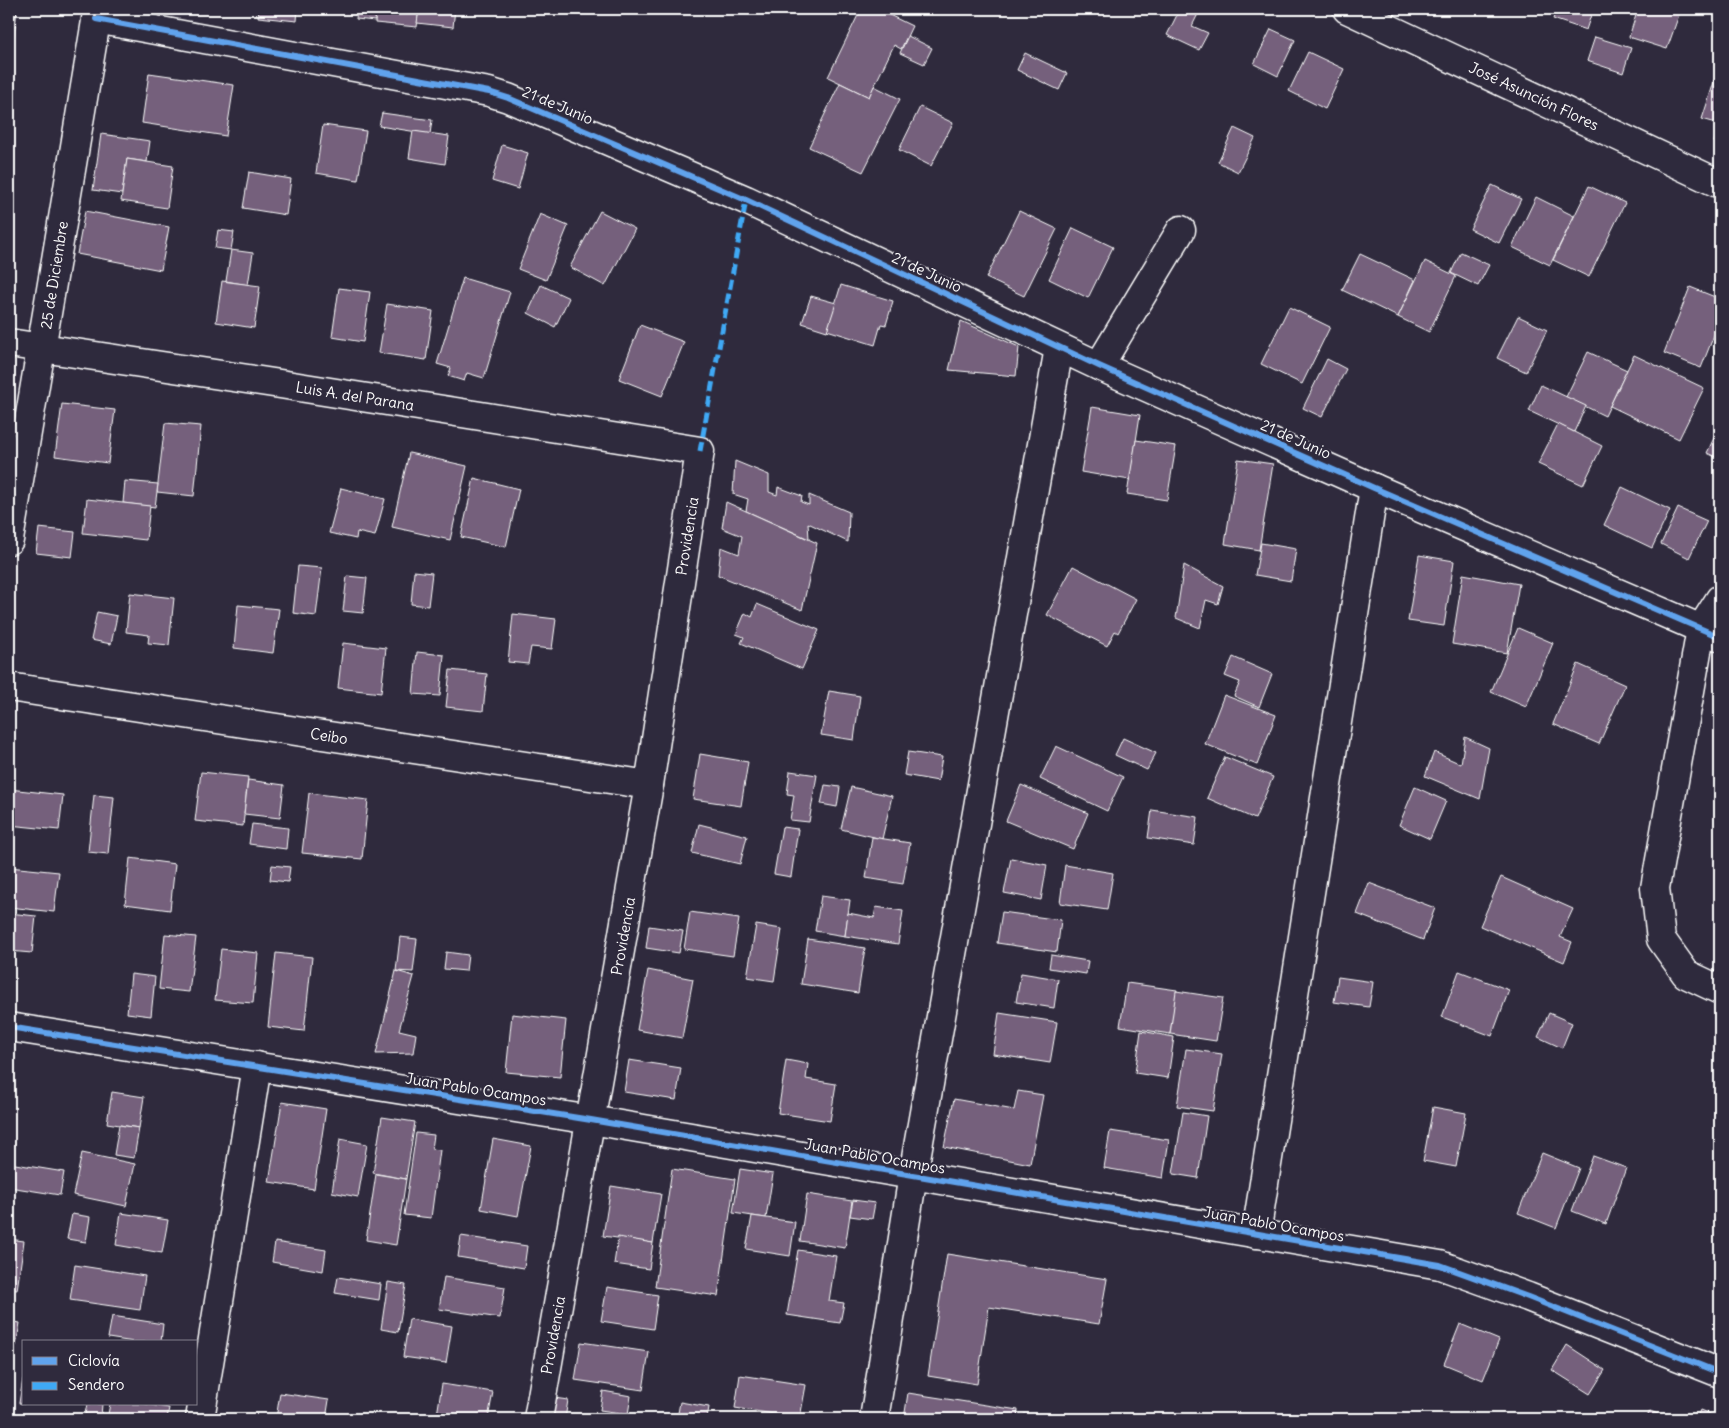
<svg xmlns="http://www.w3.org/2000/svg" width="1729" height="1428" font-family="Delius,sans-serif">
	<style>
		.building { fill: #74617b; stroke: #fff }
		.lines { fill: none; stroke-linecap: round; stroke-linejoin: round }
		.minor-casing { stroke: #fff; stroke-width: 31 }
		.minor { stroke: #2f2a3d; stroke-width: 28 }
		.quiet { stroke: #3fa9f5; stroke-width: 5; stroke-dasharray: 10 5; stroke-linecap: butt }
		.cycleway-casing { stroke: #2f2a3d; stroke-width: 9 }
		.cycleway { stroke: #60a3ed; stroke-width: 6 }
		.labels { text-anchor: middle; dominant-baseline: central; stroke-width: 4.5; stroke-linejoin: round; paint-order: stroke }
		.street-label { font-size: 15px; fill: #fff; stroke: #2f2a3d }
	</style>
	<rect width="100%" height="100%" fill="#2f2a3d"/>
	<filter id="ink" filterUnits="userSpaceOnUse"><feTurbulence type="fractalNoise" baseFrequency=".02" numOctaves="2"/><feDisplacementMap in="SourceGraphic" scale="10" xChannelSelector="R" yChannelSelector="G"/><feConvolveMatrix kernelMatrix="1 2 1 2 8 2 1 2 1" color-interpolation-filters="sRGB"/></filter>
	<g filter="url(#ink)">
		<g class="building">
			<path d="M9 9H17L13 43H9Z"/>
			<path d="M259 9H298L297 21 258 17Z"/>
			<path d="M357 9H376L375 21 356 19Z"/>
			<path d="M376 9H419L417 27 375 23Z"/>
			<path d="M419 9H455L453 27 417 23Z"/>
			<path d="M861 9H877L912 26 901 49 894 45 869 97 828 77Z"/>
			<path d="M1180 9H1187L1198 14 1192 26 1208 33 1199 50 1167 35Z"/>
			<path d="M1557 9H1593L1586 30 1553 19Z"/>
			<path d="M1638 9H1681L1667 49 1629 37Z"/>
			<path d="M1271 29 1295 40 1278 76 1254 64Z"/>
			<path d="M908 36 932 48 924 64 900 53Z"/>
			<path d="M1595 37 1631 48 1623 73 1587 61Z"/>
			<path d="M1308 52 1344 69 1325 109 1289 91Z"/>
			<path d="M1025 53 1067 73 1059 90 1017 70Z"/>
			<path d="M149 73 234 85 226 136 142 123Z"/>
			<path d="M1715 79 1720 81V144L1714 142 1720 124 1702 119Z"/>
			<path d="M840 83 869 97 874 86 900 99 863 172 809 147Z"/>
			<path d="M920 107 953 123 931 166 899 150Z"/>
			<path d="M382 113 432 120 430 134 379 126Z"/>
			<path d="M323 125 366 131 358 180 316 173Z"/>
			<path d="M1234 128 1255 138 1238 172 1218 162Z"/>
			<path d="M413 131 449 136 445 164 409 158Z"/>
			<path d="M101 134 150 141 147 162 127 159 122 194 93 190Z"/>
			<path d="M502 145 528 153 518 189 492 181Z"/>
			<path d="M127 159 173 166 167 208 121 201Z"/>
			<path d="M249 172 291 179 286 215 243 208Z"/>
			<path d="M1492 185 1521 199 1499 243 1470 229Z"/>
			<path d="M1589 186 1625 203 1589 277 1553 260Z"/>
			<path d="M1536 197 1574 216 1550 265 1512 247Z"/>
			<path d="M85 211 169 227 161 270 77 254Z"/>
			<path d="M600 211 635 229 605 286 570 267Z"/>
			<path d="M1019 211 1057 229 1024 296 986 278Z"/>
			<path d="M540 214 568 226 546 280 518 269Z"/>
			<path d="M1073 228 1113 247 1088 298 1049 279Z"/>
			<path d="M218 230 234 232 231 250 215 248Z"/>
			<path d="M231 250 253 253 248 285 226 281Z"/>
			<path d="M1461 252 1489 265 1478 286 1451 273Z"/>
			<path d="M1360 254 1415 280 1398 317 1342 290Z"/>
			<path d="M1425 261 1456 276 1429 332 1398 317Z"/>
			<path d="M463 278 510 292 484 378 467 373 464 381 448 376 451 368 437 364Z"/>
			<path d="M222 281 260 286 254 328 216 322Z"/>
			<path d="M541 285 569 298 555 327 528 313Z"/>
			<path d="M841 285 893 301 886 325 881 324 875 345 827 330Z"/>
			<path d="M1690 287 1720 299V320L1701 368 1664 353Z"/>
			<path d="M339 288 370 292 363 342 332 337Z"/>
			<path d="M811 296 836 303 827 331 802 323Z"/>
			<path d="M387 304 433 311 426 360 379 353Z"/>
			<path d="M1289 307 1330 327 1302 384 1261 364Z"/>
			<path d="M1518 316 1547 330 1526 372 1497 358Z"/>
			<path d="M961 321 1019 347 1016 376 949 370Z"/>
			<path d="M640 325 684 342 662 396 619 379Z"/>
			<path d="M1588 352 1627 370 1605 416 1566 397Z"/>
			<path d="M1634 355 1704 388 1679 439 1610 406Z"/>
			<path d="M1327 359 1346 369 1322 417 1303 408Z"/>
			<path d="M1541 385 1586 406 1574 432 1529 411Z"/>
			<path d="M62 404 115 410 108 463 55 456Z"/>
			<path d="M1092 407 1140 415 1130 480 1081 472Z"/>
			<path d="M165 423 201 426 194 496 157 492Z"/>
			<path d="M1558 424 1602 446 1583 485 1538 464Z"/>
			<path d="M1719 427H1720V459L1707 453Z"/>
			<path d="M1136 440 1176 446 1167 500 1127 494Z"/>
			<path d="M409 453 467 466 450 540 392 527Z"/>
			<path d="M1238 459 1273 464 1259 550 1225 544Z"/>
			<path d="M735 461 769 475V492L777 495 778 487 802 496 801 502 809 505V495L849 512 848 542 808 523 809 539 746 511 748 499 733 494Z"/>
			<path d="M474 478 519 489 506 547 461 537Z"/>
			<path d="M125 481 158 484 155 507 123 503Z"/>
			<path d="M1622 487 1670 510 1652 548 1604 525Z"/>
			<path d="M341 488 385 499 375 536 357 532 356 539 329 533Z"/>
			<path d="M87 499 150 506 146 540 83 533Z"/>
			<path d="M726 502 817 543 802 610 718 575 721 547 739 554 742 536 722 528Z"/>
			<path d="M1678 508 1707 521 1689 558 1661 544Z"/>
			<path d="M39 528 75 532 72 557 36 553Z"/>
			<path d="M1261 543 1296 549 1291 581 1255 575Z"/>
			<path d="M1419 555 1454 561 1444 626 1408 621Z"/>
			<path d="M1184 565 1223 586 1218 604 1206 600 1200 628 1176 618Z"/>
			<path d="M298 566 322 568 316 616 293 613Z"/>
			<path d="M1073 566 1136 599 1118 633 1115 631 1107 646 1047 615Z"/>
			<path d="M414 571 432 573 428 606 411 604Z"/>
			<path d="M1463 574 1519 584 1507 653 1452 644Z"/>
			<path d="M347 576 367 578 363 613 343 611Z"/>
			<path d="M130 593 174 598 169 645 148 643 149 635 126 632Z"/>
			<path d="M757 604 819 630 802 669 741 643 744 637 736 634 745 613 752 617Z"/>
			<path d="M238 605 279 609 273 653 234 648Z"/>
			<path d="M97 612 117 616 111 644 91 640Z"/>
			<path d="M513 614 556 619 552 649 531 647 528 664 508 662Z"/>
			<path d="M1518 628 1553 643 1526 707 1491 692Z"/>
			<path d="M343 643 386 648 381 693 338 688Z"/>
			<path d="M417 652 444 655 440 696 413 694Z"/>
			<path d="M1233 657 1272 674 1259 707 1234 696 1240 682 1225 676Z"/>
			<path d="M1578 664 1625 685 1599 744 1553 724Z"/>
			<path d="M450 670 487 674 483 711 446 707Z"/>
			<path d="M829 691 860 696 854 740 821 735Z"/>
			<path d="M1224 695 1276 715 1257 765 1205 744Z"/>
			<path d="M1465 737 1489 748 1480 799 1425 776 1434 752 1461 764Z"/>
			<path d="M1123 738 1156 753 1147 770 1115 755Z"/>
			<path d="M1056 746 1123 777 1107 811 1040 779Z"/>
			<path d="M908 752 942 757 938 781 904 775Z"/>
			<path d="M700 754 748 762 741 806 693 799Z"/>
			<path d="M1225 757 1273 777 1255 819 1207 798Z"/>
			<path d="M790 771 817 775 809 822 790 820 794 795 787 794Z"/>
			<path d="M201 772 248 777 243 826 195 821Z"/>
			<path d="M248 780 284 785 280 818 244 814Z"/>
			<path d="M825 785 840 787 837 807 821 804Z"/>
			<path d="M1021 785 1088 813 1073 849 1006 821Z"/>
			<path d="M851 787 892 796 882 839 841 829Z"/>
			<path d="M1415 787 1446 801 1430 839 1399 825Z"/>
			<path d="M9 789 63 795 59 830 9 825Z"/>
			<path d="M309 793 368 800 362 859 302 853Z"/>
			<path d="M94 795 114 797 108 854 88 852Z"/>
			<path d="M1152 810 1198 817 1194 845 1148 838Z"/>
			<path d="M252 824 288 828 286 849 249 844Z"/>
			<path d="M699 824 747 836 740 864 692 853Z"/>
			<path d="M782 827 798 829 791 877 774 874Z"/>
			<path d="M872 837 910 843 903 884 866 878Z"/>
			<path d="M130 858 175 864 170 910 125 904Z"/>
			<path d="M1011 858 1047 865 1041 900 1004 893Z"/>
			<path d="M272 865 290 867 288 882 270 880Z"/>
			<path d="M1065 865 1113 873 1107 910 1060 903Z"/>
			<path d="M9 867 59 872 54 912 9 907Z"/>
			<path d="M1501 877 1573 909 1560 937 1572 942 1564 962 1480 926Z"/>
			<path d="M1369 883 1435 908 1423 940 1357 914Z"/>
			<path d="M821 896 850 900 845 936 815 931Z"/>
			<path d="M876 907 903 911 898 944 845 936 848 913 874 918Z"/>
			<path d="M690 912 739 919 733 956 684 949Z"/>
			<path d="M1002 912 1061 920 1057 952 997 943Z"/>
			<path d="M9 913 36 916 32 953 9 951Z"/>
			<path d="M756 925 782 929 774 981 747 977Z"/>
			<path d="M649 926 683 931 679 953 646 948Z"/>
			<path d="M165 934 196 937 189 992 159 989Z"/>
			<path d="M400 937 417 939 413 972 396 971Z"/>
			<path d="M808 939 865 948 858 993 801 984Z"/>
			<path d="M221 949 258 953 253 1003 215 1000Z"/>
			<path d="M446 952 468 955 466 971 444 969Z"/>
			<path d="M276 953 312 957 304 1031 268 1027Z"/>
			<path d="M1051 955 1088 961 1086 974 1049 968Z"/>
			<path d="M648 970 693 979 682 1038 637 1030Z"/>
			<path d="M396 971 414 976 399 1030 416 1034 413 1053 376 1054Z"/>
			<path d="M1459 971 1509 990 1492 1036 1442 1017Z"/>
			<path d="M1021 973 1058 979 1054 1008 1016 1002Z"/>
			<path d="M131 974 155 977 151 1016 127 1013Z"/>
			<path d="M1338 977 1373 982 1369 1007 1334 1002Z"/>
			<path d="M1127 983 1177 990 1170 1034 1120 1026Z"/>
			<path d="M1176 991 1223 998 1216 1041 1170 1034Z"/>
			<path d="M999 1013 1057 1022 1050 1063 993 1054Z"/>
			<path d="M1549 1013 1572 1023 1562 1048 1538 1037Z"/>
			<path d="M512 1014 566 1020 560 1077 506 1072Z"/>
			<path d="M1141 1031 1174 1037 1168 1078 1135 1073Z"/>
			<path d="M1186 1049 1222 1054 1213 1111 1177 1106Z"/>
			<path d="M629 1060 681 1068 676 1100 624 1092Z"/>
			<path d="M786 1060 808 1064 806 1079 836 1084 830 1121 778 1113Z"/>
			<path d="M1018 1091 1043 1095 1030 1164 944 1147 954 1099 1014 1110Z"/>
			<path d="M112 1092 144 1097 139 1128 107 1123Z"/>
			<path d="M282 1102 326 1109 314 1189 269 1182Z"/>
			<path d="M1433 1107 1466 1113 1456 1167 1423 1161Z"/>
			<path d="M1183 1112 1207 1116 1198 1178 1173 1174Z"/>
			<path d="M382 1117 415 1122 406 1179 373 1173Z"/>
			<path d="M119 1125 139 1128 134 1158 114 1155Z"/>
			<path d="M1110 1131 1169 1140 1163 1178 1104 1168Z"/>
			<path d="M416 1133 434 1135 432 1149 440 1150 431 1218 404 1215Z"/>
			<path d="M340 1139 367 1144 358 1197 332 1192Z"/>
			<path d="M493 1139 531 1146 518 1216 481 1209Z"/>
			<path d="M82 1153 135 1164 126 1206 73 1195Z"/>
			<path d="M1542 1153 1579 1168 1556 1228 1518 1213Z"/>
			<path d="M1593 1156 1626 1168 1606 1224 1572 1211Z"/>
			<path d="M9 1163 64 1172 60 1195 9 1187Z"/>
			<path d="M672 1169 735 1179 718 1296 655 1287Z"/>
			<path d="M740 1169 773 1174 766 1218 733 1213Z"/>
			<path d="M376 1174 406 1179 396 1245 366 1240Z"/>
			<path d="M611 1186 661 1194 653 1243 603 1236Z"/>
			<path d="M807 1194 852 1201 845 1248 800 1241Z"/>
			<path d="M853 1200 875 1203 872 1219 850 1216Z"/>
			<path d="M121 1213 168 1220 162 1253 116 1245Z"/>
			<path d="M72 1214 90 1217 86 1242 67 1239Z"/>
			<path d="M752 1216 795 1222 790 1256 746 1249Z"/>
			<path d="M461 1236 527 1246 524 1268 458 1257Z"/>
			<path d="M618 1237 653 1243 649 1269 614 1264Z"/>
			<path d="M9 1239 24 1241 17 1290 9 1289Z"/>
			<path d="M275 1242 326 1250 323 1271 272 1262Z"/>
			<path d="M798 1250 836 1256 829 1301 844 1303 840 1323 787 1315Z"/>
			<path d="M947 1254 1107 1279 1099 1324 989 1307 977 1384 928 1376Z"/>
			<path d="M75 1265 145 1276 140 1310 70 1300Z"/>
			<path d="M338 1277 381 1284 379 1300 335 1293Z"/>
			<path d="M444 1277 505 1287 500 1318 439 1309Z"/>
			<path d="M388 1282 406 1285 398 1332 381 1329Z"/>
			<path d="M607 1287 658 1295 653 1329 601 1321Z"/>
			<path d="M112 1316 163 1324 161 1342H134L108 1338Z"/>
			<path d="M409 1319 452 1326 446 1363 403 1357Z"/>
			<path d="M9 1321 20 1323 16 1346 9 1345Z"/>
			<path d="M1460 1324 1499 1340 1483 1380 1444 1364Z"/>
			<path d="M581 1342 649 1352 643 1390 575 1380Z"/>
			<path d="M1567 1345 1605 1370 1590 1394 1552 1370Z"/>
			<path d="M740 1375 806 1385 800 1418 735 1408Z"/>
			<path d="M23 1379H24V1404L19 1403Z"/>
			<path d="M442 1384 493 1392 488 1419H464L437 1415Z"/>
			<path d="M603 1391 631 1396 628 1414 600 1410Z"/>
			<path d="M280 1393 329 1400 326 1419H276Z"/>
			<path d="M908 1393 1018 1410 1017 1419H904Z"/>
			<path d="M547 1397 568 1400 565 1419H543Z"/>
			<path d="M680 1402 709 1407 707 1419H677Z"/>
			<path d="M87 1404H102L101 1417 85 1414Z"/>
			<path d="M110 1404H144L169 1408 167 1419H107Z"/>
			<path d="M1700 1410 1720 1418V1419H1696Z"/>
			<path d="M1650 1411 1671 1419H1646Z"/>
			<path d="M1024 1414 1056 1419H1023Z"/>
		</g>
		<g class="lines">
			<g class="minor-casing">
				<g id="minor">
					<path d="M1347 9 1720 184"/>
					<path d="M96 19 489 92 508 98 746 200 1099 366 1374 488 1720 637"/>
					<path d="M9 343 280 384 700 451 649 785 538 1419"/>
					<path d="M1099 366 1181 230"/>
					<path d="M9 540 98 9"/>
					<path d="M1720 599 1701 629 1655 888 1661 939 1686 974 1720 990"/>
					<path d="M9 687 649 785"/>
					<path d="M9 1027 591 1120 1440 1265 1528 1297 1720 1373"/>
					<path d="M1256 1234 1374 488"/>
					<path d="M200 1419 257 1066"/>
					<path d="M874 1419 913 1175 1059 348"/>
				</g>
			</g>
			<use href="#minor" class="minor"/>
			<path class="quiet" d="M700 451 746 200"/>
			<g class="cycleway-casing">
				<g id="cycleway">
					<path d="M96 19 489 92 508 98 746 200 1099 366 1374 488 1720 637"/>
					<path d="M9 1027 591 1120 1440 1265 1528 1297 1720 1373"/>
				</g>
			</g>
			<use href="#cycleway" class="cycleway"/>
		</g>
	</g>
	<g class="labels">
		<g class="street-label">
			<text transform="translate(1534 96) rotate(25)">José Asunción Flores</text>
			<text transform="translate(558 105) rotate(23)">21 de Junio</text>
			<text transform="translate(927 272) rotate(25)">21 de Junio</text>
			<text transform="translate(54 275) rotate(-81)">25 de Diciembre</text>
			<text transform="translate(355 396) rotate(9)">Luis A. del Parana</text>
			<text transform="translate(1296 439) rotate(24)">21 de Junio</text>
			<text transform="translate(687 536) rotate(-81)">Providencia</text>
			<text transform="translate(329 736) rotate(9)">Ceibo</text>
			<text transform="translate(623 936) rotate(-80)">Providencia</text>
			<text transform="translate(476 1089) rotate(9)">Juan Pablo Ocampos</text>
			<text transform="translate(875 1156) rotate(10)">Juan Pablo Ocampos</text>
			<text transform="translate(1274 1224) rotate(10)">Juan Pablo Ocampos</text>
			<text transform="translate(553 1335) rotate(-80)">Providencia</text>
		</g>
	</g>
	<rect width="1729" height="1428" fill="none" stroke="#2f2a3d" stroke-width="30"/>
	<rect x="15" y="15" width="1699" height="1398" fill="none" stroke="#fff" stroke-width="2" filter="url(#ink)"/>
	<rect x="22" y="1340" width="175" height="65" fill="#2f2a3d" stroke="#827f8b"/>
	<rect x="32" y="1357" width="25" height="8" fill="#60a3ed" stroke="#827f8b"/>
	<text x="68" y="1366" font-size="15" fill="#ffffff">Ciclovía</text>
	<rect x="32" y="1382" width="25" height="8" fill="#3fa9f5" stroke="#827f8b"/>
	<text x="68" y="1390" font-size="15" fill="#ffffff">Sendero</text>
</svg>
